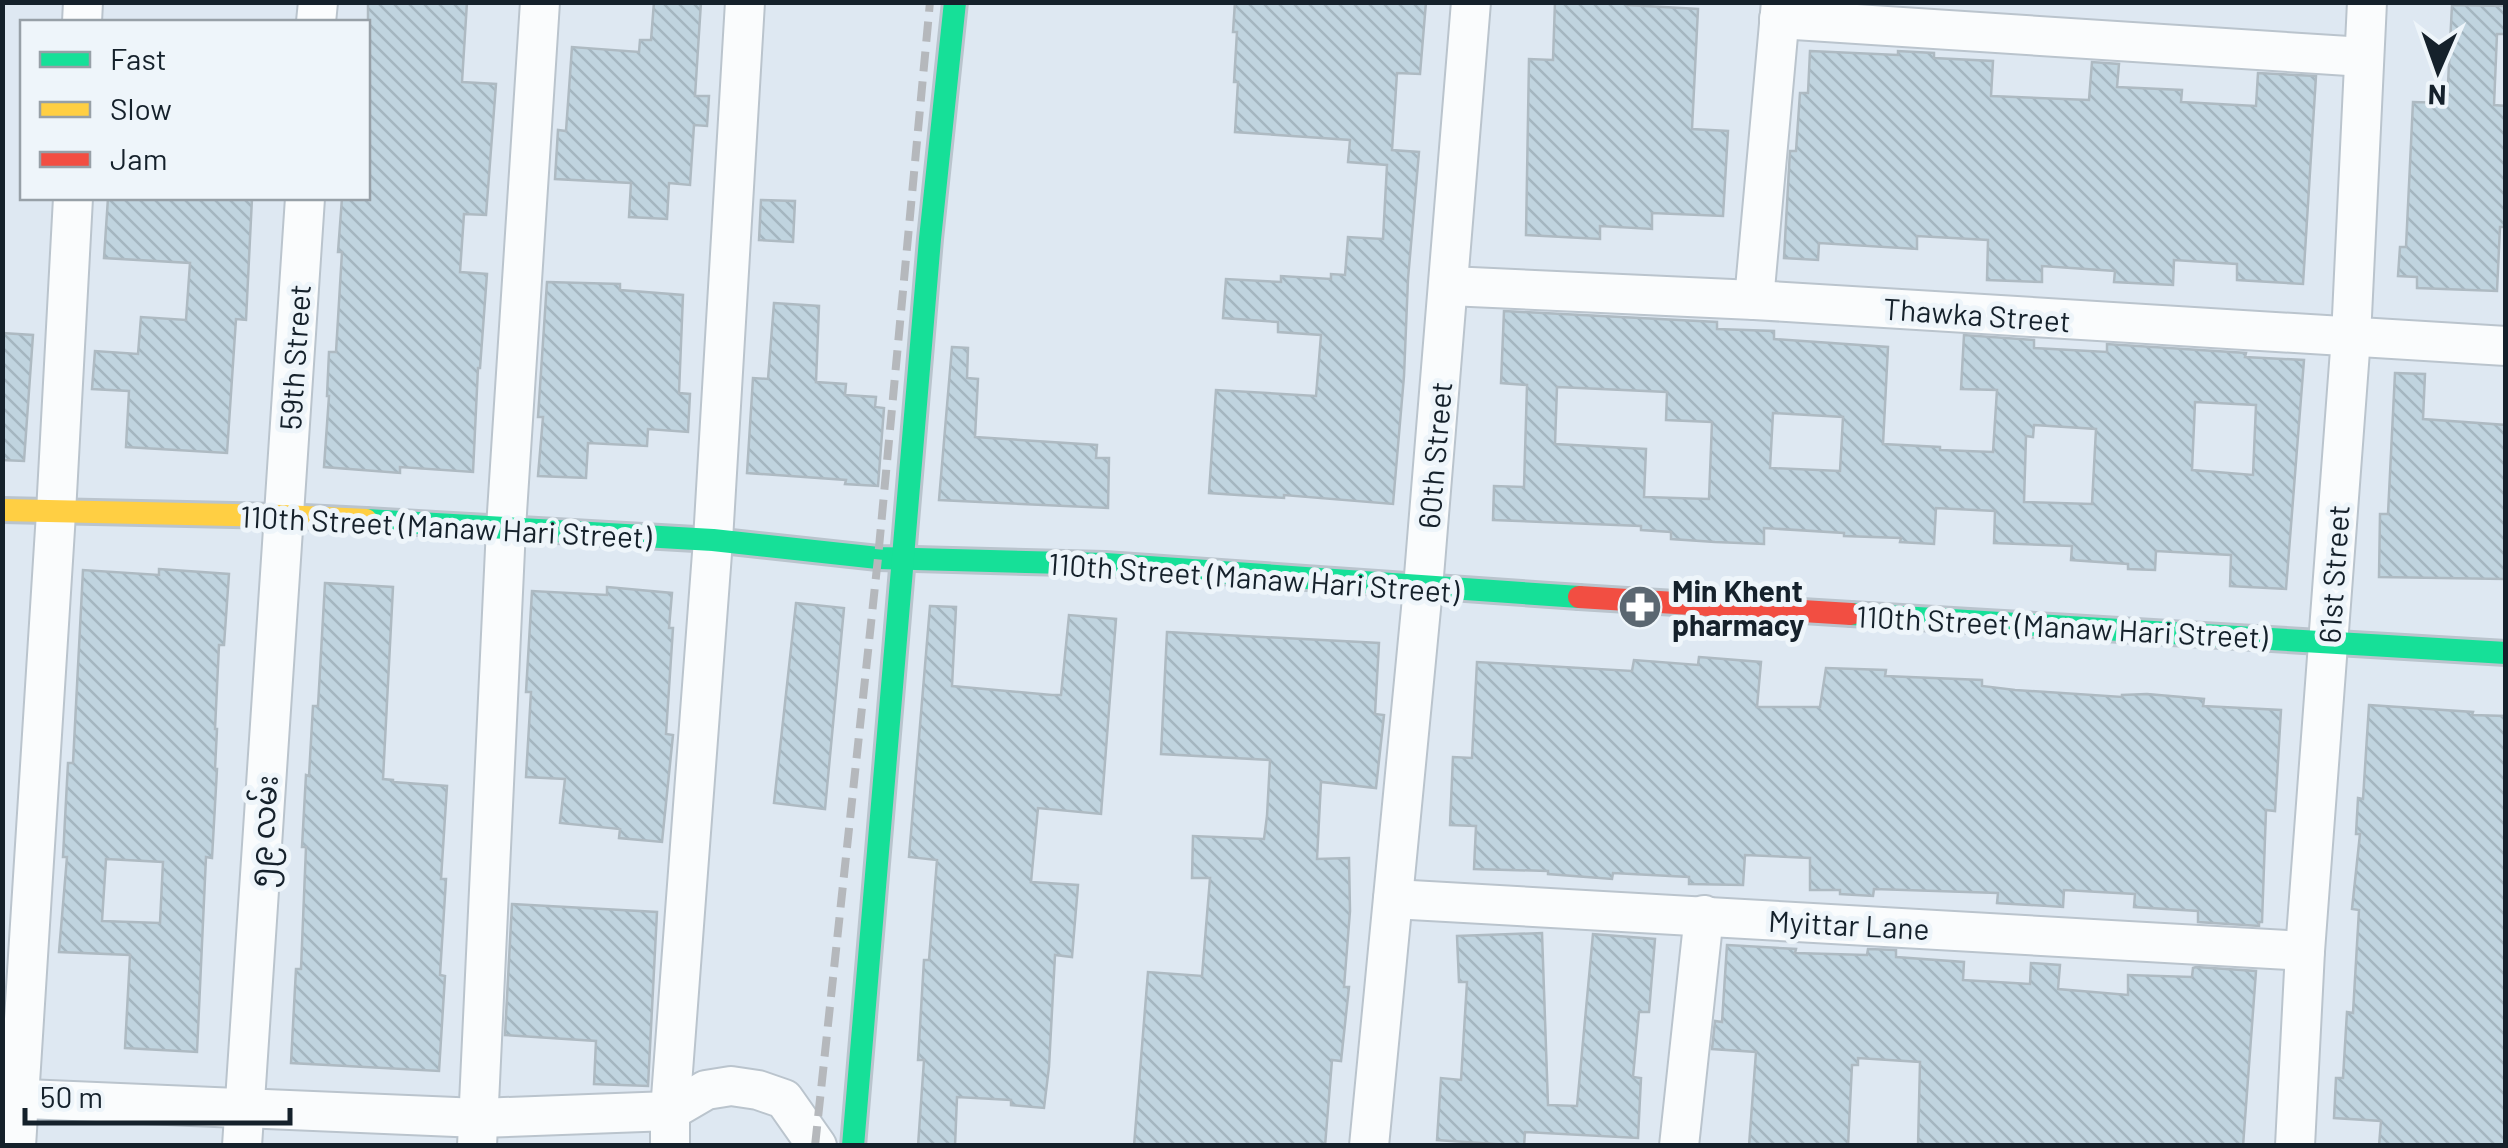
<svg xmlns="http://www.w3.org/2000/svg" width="2508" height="1148" font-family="Barlow,'Noto Sans Myanmar',sans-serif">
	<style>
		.building { fill: url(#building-back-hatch); stroke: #aebac2; stroke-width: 2.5; fill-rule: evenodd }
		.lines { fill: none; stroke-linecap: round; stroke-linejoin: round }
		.street-casing { stroke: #bac4cd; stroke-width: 42 }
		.fast-casing { stroke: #bac4cd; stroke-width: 28 }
		.slow-casing { stroke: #bac4cd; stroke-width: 28 }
		.jam-casing { stroke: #bac4cd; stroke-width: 28 }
		.street { stroke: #fafcfd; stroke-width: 38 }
		.fast { stroke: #16e098; stroke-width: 22 }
		.slow { stroke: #ffcf43; stroke-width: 22 }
		.jam { stroke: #f24e42; stroke-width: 22 }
		.rail { stroke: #b5b8bc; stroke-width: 8; stroke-dasharray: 20 10; stroke-linecap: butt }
		.labels { text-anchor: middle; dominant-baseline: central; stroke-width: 10; stroke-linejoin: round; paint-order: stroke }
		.street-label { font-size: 30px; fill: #15212b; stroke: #eef5fa }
		.poi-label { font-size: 30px; font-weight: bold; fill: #15212b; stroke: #eef5fa; text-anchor: start }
	</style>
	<defs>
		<pattern id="building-back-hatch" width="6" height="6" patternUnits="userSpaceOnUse" patternTransform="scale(2.5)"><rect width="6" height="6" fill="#c0d4df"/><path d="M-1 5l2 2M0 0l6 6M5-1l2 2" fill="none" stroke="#a4b6c0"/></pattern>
	</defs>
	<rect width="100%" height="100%" fill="#dee8f2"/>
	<g class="building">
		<path d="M368 2H467L462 82 496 84 486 215 464 214 460 272 487 274 480 368H478L473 472 400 467V473L324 467 329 396H327L329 352H336L342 252H338L342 198H368Z"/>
		<path d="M654 2H701L695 96H709L707 126 694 125 690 185 669 183 667 219 629 217 631 183 555 179 558 130 566 131 572 47 639 52 640 40H651Z"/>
		<path d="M1235 2H1426L1420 74 1397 73 1392 150 1419 152 1408 279 1404 376 1393 504 1284 495V498L1209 493 1216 390 1316 396 1321 335 1278 332V322L1223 318 1226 279 1281 282V276L1331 279V274L1345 275 1348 237 1383 239 1387 165 1348 162 1350 140 1235 132 1238 82H1234L1237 32H1233Z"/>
		<path d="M1555 2H1628V5L1698 9 1692 129 1728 131 1723 216 1652 213V229L1600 226V239L1526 235 1529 59 1553 60Z"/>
		<path d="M2452 5 2506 6V34H2497L2494 105 2506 106V227H2500L2497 291 2417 288V277L2398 276 2400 247H2406L2413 102 2447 103Z"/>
		<path d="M1810 51 1898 55V51L1934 53V58L1993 61 1991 96 2089 100 2092 62 2119 64 2117 87 2182 90 2181 102 2256 106 2258 73 2316 76 2303 284 2237 280V264L2174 260 2173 285 2114 282 2115 271 2042 266V282L1987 280 1988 240 1917 236V249L1819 243 1818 260 1784 258 1790 151H1796L1800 93H1808Z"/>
		<path d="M108 198H252L246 320 236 319 227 453 126 447 129 391 92 389 95 351 138 354 141 317 186 320 190 263 104 258Z"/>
		<path d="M761 200 795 201 793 242 759 240Z"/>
		<path d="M547 282 620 284V290L683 295 679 393 690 394 688 432 648 429 647 446 588 443 586 478 538 476 543 417H538Z"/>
		<path d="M774 303 819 306 816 382 846 384 845 395 876 397 875 407 884 408 878 486 845 484 846 480 747 473 753 378 768 379Z"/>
		<path d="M1504 311 1717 322V329L1774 331V339L1888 347 1883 444 1940 447V450L1993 452 1997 390 1961 389 1964 335 2034 340V348L2107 352V344L2246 353 2245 357 2304 360 2286 589 2230 586 2231 555 2156 551 2155 570 2128 569V564L2071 560 2072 546 1994 543 1995 511 1936 508 1934 544 1900 542 1901 538 1844 536V533L1764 528V544L1715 542 1671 539V532L1641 530V526L1493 520 1494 486 1524 487 1527 385 1501 383ZM1557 387 1667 392 1666 420 1712 422 1709 499 1644 497 1646 449 1555 444ZM2195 402 2256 405 2253 475 2192 470ZM1773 413 1843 417 1840 471 1770 468ZM2034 425 2096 429 2092 504 2024 502 2026 436 2033 437Z"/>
		<path d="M2 333 33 335 24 461 2 460Z"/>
		<path d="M952 347 968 348 967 378 978 379 975 437 1097 445 1096 458H1109L1108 508 939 500Z"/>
		<path d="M2395 373 2425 374 2423 419 2506 425 2504 579 2379 577 2380 514H2388Z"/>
		<path d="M159 569 229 574 224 645H219L215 729H217L215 769H217L212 858 206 857 197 1052 125 1048 130 955 59 952 67 857H63L68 763H73L83 570 159 575ZM106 859 163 862 160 923 102 921Z"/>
		<path d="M325 583 393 587 383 779 393 780V782L447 786 441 879H446L440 975 445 976 439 1071 291 1063 296 969H301L306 847H302L306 775 309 776 313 706H318Z"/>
		<path d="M607 587 672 593 669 628H673L666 734 673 735 662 842 619 838 620 829 560 823 565 779 526 777 531 692H526L532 591 607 595Z"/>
		<path d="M796 603 844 608 825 809 774 803Z"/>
		<path d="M930 606 956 607 952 686 1052 695H1061L1069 615 1116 619 1101 814 1038 808 1031 882 1078 885 1072 957 1055 955 1049 1067 1044 1108 1011 1105V1100L957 1097 955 1146H918L924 1060H918L924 960H929L937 860 909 857Z"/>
		<path d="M1167 632 1379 643 1375 714 1384 715 1376 788 1321 782 1317 859 1349 858 1350 911 1344 987H1349L1341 1061 1332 1060 1325 1146H1134L1148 972 1202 976 1210 878H1192L1193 836 1264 839 1267 816 1270 760 1161 754Z"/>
		<path d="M1699 657 1761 662 1757 707H1820L1826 668 1886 670 1885 676 1982 680V686L2015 690 2122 697V695L2147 694 2204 699 2203 706 2281 710 2275 811 2266 810 2262 922H2259V926L2198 922V911L2134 907 2135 894 2064 890 2063 907 1997 903 1998 893 1874 889 1873 896 1840 894V890H1810V858L1745 855 1743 885 1689 884V877L1613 873 1612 879 1548 874V871L1474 869 1476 826 1450 825 1453 757 1472 758 1477 662 1632 671 1634 660 1698 665Z"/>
		<path d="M2369 705 2473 712 2472 715 2506 716V1146H2379L2381 1121 2334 1118 2336 1078H2343L2347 1012 2353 1013 2359 910 2352 909 2360 834H2356L2358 798 2363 799Z"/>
		<path d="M512 904 657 912 648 1086 594 1084 596 1041 505 1035Z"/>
		<path d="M1542 933 1548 1105 1577 1106 1593 934 1655 939 1649 1012H1639L1633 1077 1641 1078 1638 1138 1525 1132 1524 1146 1437 1140 1441 1078 1461 1080 1467 982H1459L1457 936Z"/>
		<path d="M1727 945 1796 949 1795 953 1867 955 1868 949 1896 950V957L1964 962 1963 980 2030 984 2031 963 2060 965 2058 989 2128 995V975L2192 977 2193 968 2196 967 2256 971 2243 1146H1918L1920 1062 1858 1058V1065H1852L1848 1146H1749L1756 1052 1712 1049 1715 1021 1722 1022Z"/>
	</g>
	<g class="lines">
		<g class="street-casing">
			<g id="street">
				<path d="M1779 19 2364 57"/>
				<path d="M82 22 83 2"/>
				<path d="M316 22 318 2"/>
				<path d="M1449 286 1754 300 2506 346"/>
				<path d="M1754 300 1781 2"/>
				<path d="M1393 899 2305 951"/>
				<path d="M2 1098 479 1118 670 1111 706 1090 731 1086 758 1090 784 1099 817 1146"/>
				<path d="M16 1146 56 513 73 198"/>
				<path d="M242 1146 305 198"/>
				<path d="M477 1146 506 528 540 2"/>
				<path d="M670 1146V1111L713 540 745 2"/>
				<path d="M1369 1146 1423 588 1471 2"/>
				<path d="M1679 1146 1704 915"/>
				<path d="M2295 1146 2305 951 2351 337 2367 2"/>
			</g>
		</g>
		<g class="fast-casing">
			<g id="fast">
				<path d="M366 520 713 540 878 558 1105 564 1579 597"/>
				<path d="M1851 614 2506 653"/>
				<path d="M853 1146 930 239 955 2"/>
			</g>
		</g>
		<g class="slow-casing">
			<path id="slow" d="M2 510 283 516 366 520"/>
		</g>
		<g class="jam-casing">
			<path id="jam" d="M1579 597 1851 614"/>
		</g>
		<use href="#street" class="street"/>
		<use href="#fast" class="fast"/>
		<use href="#slow" class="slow"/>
		<use href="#jam" class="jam"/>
		<path class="rail" d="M815 1146 878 558 930 2"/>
	</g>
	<defs>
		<g id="pharmacy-disc" transform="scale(2.25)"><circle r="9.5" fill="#5b6771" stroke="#eef5fa"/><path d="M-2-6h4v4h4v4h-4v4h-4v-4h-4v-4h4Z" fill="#fff"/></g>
	</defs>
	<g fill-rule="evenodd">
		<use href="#pharmacy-disc" x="1640" y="607"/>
	</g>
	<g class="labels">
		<g class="street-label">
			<text transform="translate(1977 314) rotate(4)">Thawka Street</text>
			<text transform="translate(294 357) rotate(-86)">59th Street</text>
			<text transform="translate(1434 455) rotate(-85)">60th Street</text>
			<text transform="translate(446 526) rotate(3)">110th Street (Manaw Hari Street)</text>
			<text transform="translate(2333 574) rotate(-86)">61st Street</text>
			<text transform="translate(1254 577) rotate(4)">110th Street (Manaw Hari Street)</text>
			<text transform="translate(2062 626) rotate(3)">110th Street (Manaw Hari Street)</text>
			<text transform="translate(262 831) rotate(-86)">၅၉ လမ်း</text>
			<text transform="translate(1849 924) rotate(3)">Myittar Lane</text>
		</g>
		<g class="poi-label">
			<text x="1672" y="590">Min Khent<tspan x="1672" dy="34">pharmacy</tspan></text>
		</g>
	</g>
	<rect width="2508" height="1148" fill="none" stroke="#15212b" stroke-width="10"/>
	<rect x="20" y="20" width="350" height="180" fill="#eef5fa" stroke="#97a0a7" stroke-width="2.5"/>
	<rect x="40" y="52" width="50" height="15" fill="#16e098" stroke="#97a0a7" stroke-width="2.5"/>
	<text x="110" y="70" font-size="30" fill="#15212b">Fast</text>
	<rect x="40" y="102" width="50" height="15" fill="#ffcf43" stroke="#97a0a7" stroke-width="2.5"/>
	<text x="110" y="120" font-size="30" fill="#15212b">Slow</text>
	<rect x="40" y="152" width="50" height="15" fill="#f24e42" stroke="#97a0a7" stroke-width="2.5"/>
	<text x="110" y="170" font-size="30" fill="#15212b">Jam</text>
	<g transform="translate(2438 70) rotate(182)" stroke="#eef5fa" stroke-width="8" paint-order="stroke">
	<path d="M0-8L18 38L0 25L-18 38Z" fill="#15212b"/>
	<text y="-15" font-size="28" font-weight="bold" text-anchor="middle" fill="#15212b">N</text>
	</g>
	<path d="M25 1108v15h265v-15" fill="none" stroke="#15212b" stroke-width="5"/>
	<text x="40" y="1108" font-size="30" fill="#15212b" stroke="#eef5fa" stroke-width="8" paint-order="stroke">50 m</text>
</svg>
